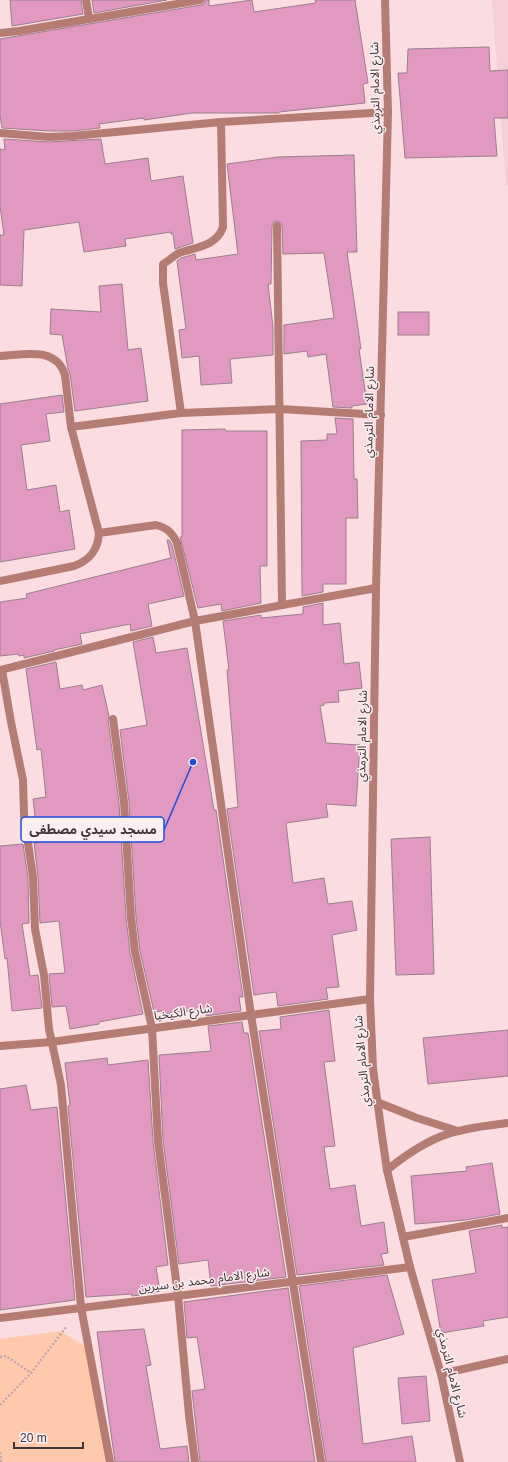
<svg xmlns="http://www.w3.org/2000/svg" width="508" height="1462" font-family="Helvetica,'Noto Sans Arabic',sans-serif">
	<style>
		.built { fill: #f6ced5 }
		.green { fill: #ffcaab }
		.building { fill: #e198c1; stroke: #98808d }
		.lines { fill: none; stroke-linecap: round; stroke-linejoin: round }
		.path { stroke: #c0a7ab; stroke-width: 2.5; stroke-dasharray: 2 2; stroke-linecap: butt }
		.lane { stroke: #b57c73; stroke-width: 8 }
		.street { stroke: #b57c73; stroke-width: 8 }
		.labels { text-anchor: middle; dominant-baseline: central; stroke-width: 3; stroke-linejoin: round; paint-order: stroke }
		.street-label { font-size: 12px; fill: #403436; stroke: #fbeef0 }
		.leader { fill: none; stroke: #1d4ed8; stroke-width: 1.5 }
		.callout-dot { fill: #1d4ed8; stroke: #fbeef0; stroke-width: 1.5 }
		.callout { fill: #fbeef0; stroke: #1d4ed8; stroke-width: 1.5 }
		.callout-label { font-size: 13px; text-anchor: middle; font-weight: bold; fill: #403436 }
	</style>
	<rect width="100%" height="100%" fill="#fbdce1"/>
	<path class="built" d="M492 0H508V185H506Z"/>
	<path class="green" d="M60 1331 90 1349 108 1462H0V1339Z"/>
	<g class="building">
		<path d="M10 0H81L83 14 12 26Z"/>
		<path d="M92 0H167L94 13Z"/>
		<path d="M205 0H209V6L252 0 254 12 316 3 315 0H355L368 83 363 84 365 103 279 112V113H192L144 120V118L99 124 100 128 73 131H49L2 128 0 116V39L201 5 204 4Z"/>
		<path d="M489 47 490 71 508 70V118H494L497 156 405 158 398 73H407L408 49Z"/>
		<path d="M4 139 49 142 101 139 105 164 148 158 151 181 183 176 193 243 175 249 173 234H171V232L125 239 126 246 84 252 79 222 24 230 22 286 0 285V235H4L0 206V149L5 150Z"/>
		<path d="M354 155 357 252H347L361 349H359L367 404 352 406V408L333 407 326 354 308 357 307 351 284 354V325L334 318 324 253 283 254 282 226 281 223 277 221 274 222 272 226 271 284H268L273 327V355L230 359 232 383 201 385 199 356 182 358 179 330 186 329 177 261 181 258 195 254 196 260 238 254 227 164 278 157Z"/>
		<path d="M122 284 128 350 141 348 148 401 75 411 70 374 68 369 62 335 50 334 51 309 101 312 99 286Z"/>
		<rect x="398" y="312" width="31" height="23"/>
		<path d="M62 395 64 412 46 414 50 441 21 445 27 490 56 485 60 512 69 510 75 549 0 562V404Z"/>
		<path d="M335 418 353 419 354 479H357L358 518H346V584H323V592L302 596 301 441 327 440V434H337Z"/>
		<path d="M225 429 226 431H267V566H260L261 603 222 611 221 604 198 608 180 537H182V430Z"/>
		<path d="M167 540H169L172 545 184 596 148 604 152 626 131 631 130 624 80 634 82 644 54 650V651L24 658V655L19 656 18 654 0 656V602L27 598 26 594 171 558Z"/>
		<path d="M323 603V625L340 623 344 664 359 662 362 688 338 691 339 702 324 703V705L320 706 326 743 360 745 356 806 326 804 328 817 286 823 293 883 324 878 328 904 352 901 357 930 332 935 339 987 326 988 328 999 278 1006 276 992 254 995 227 809 238 807 227 670H229L223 621 261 615V618L303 614V607Z"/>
		<path d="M153 637 156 653 187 648 214 810H216L243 997H239L241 1011 206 1016V1009L163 1014 162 1011 154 1012 140 951 136 917 129 802 120 730 147 725 133 642Z"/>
		<path d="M56 662 60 689 82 685 83 690 102 685 109 716 108 720 119 803 126 917 130 953 143 1014 99 1022V1024L70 1029 66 1006 52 1007 49 974 65 973 59 921 40 923 38 877 34 843H38L33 799 46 797 41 749 37 750 26 669Z"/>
		<path d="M430 837 434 974 396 975 391 839Z"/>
		<path d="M23 844 28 878 29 923 22 924 30 976 38 975 42 1008 12 1011 7 958 5 959 0 921V846Z"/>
		<path d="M329 1010 335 1061 324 1062 335 1146 324 1147 330 1189 355 1185 361 1226 384 1222 388 1253 381 1254 384 1265 297 1275 259 1031 281 1029 280 1017Z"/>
		<path d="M242 1022 244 1033H248L286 1277 211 1286 208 1260 179 1264 163 1140 159 1055 211 1051 208 1026Z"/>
		<path d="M508 1030V1076L428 1084 423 1038Z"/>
		<path d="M107 1058 108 1065 148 1060 153 1141 168 1265 156 1267 160 1292 132 1296V1294L86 1297 68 1106 70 1105 65 1063Z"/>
		<path d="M26 1085 31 1110 57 1107 75 1300 0 1310V1089Z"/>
		<path d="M492 1163 500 1214 466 1220 415 1224 411 1176 467 1171 466 1167Z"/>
		<path d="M502 1225V1228L508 1227V1317L483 1321 484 1326 441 1333 432 1280 476 1273 469 1231Z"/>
		<path d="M387 1275 404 1334 353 1348 363 1444 412 1436 416 1462H326L299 1286Z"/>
		<path d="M288 1288 315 1462H200L192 1391 205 1389 197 1337 187 1338 184 1302Z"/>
		<path d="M144 1329 151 1365 146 1366 160 1449 187 1446 189 1462H115L97 1332Z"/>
		<path d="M426 1376 430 1421 402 1424 398 1378Z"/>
	</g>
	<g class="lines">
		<g class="path">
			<path d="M0 1357 6 1356 31 1373"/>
			<path d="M0 1405 31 1373 67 1326"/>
			<path d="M0 1452 1 1462"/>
		</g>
		<path class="lane" d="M441 1374 508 1359"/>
		<g class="street">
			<path d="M86 0 89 18"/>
			<path d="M385 0 388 112 376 588 370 999 373 1068 382 1136 387 1170 410 1267 441 1374 460 1462"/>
			<path d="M0 33 19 31 200 0"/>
			<path d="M0 133 49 137 73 136 221 122 388 112"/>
			<path d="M277 226 282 605"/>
			<path d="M0 356C24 355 56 346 65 375L71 427 99 533C98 550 90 560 74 566L0 581"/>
			<path d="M181 413 163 283V264C169 261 173 256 179 253 196 247 217 246 223 227L221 122"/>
			<path d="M71 427 181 413 280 409 381 415"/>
			<path d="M99 533 156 525C167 528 172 532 177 543L195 621 251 1015 321 1462"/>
			<path d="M0 670 195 621 376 588"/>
			<path d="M2 670 11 722 23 780 24 816 33 877 35 929 44 975 49 1029 61 1085 81 1307 110 1462"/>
			<path d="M113 719 124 802 131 917 135 952 152 1028 158 1141 178 1296 189 1415 195 1462"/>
			<path d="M0 1046 51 1042 370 999"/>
			<path d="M377 1102 417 1118 458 1131"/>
			<path d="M387 1170C408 1153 433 1136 459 1131 475 1127 492 1125 508 1123"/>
			<path d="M403 1237 508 1218"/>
			<path d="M0 1318 410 1267"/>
		</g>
	</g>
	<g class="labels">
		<g class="street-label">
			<text transform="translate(375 88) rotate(-91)">شارع الامام الترمذي</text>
			<text transform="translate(369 412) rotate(-89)">شارع الامام الترمذي</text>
			<text transform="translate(362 736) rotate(-89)">شارع الامام الترمذي</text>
			<text transform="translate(183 1012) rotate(-8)">شارع الكيخيا</text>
			<text transform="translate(362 1061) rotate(-95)">شارع الامام الترمذي</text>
			<text transform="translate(204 1280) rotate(-7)">شارع الامام محمد بن سيرين</text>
			<text transform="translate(452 1373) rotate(76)">شارع الامام الترمذي</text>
		</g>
	</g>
	<path class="leader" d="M193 762L164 830"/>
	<circle class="callout-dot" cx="193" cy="762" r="4"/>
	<rect class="callout" x="21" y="817" width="143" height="25" rx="4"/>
	<g class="callout-label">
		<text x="93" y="834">مسجد سيدي مصطفى</text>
	</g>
	<path d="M14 1442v6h69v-6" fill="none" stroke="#403436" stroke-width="2"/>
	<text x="20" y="1442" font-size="12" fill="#403436" stroke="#fbeef0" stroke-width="3" paint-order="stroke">20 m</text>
</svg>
